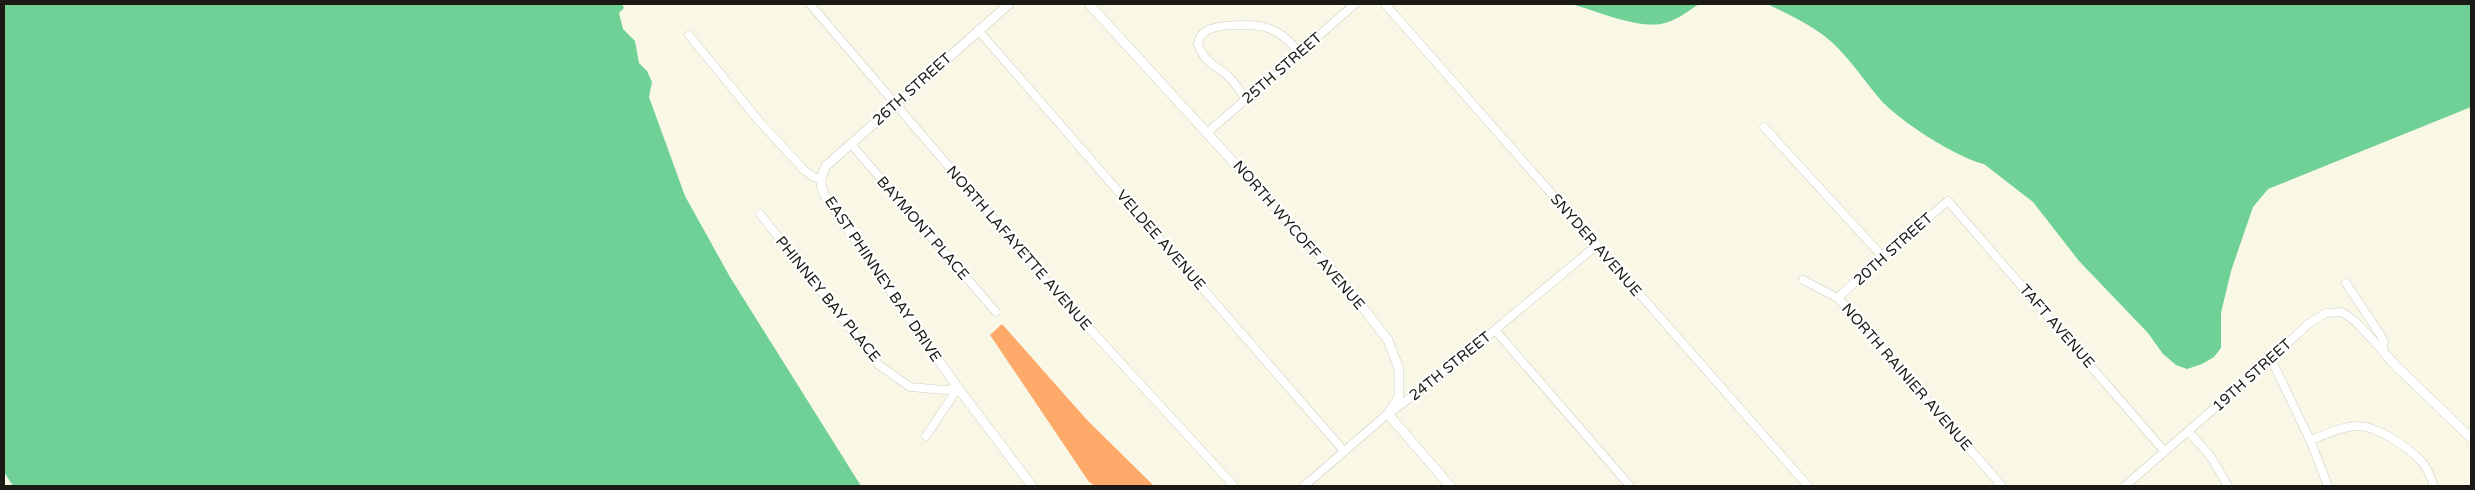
<svg xmlns="http://www.w3.org/2000/svg" width="2475" height="490" font-family="'Varela Round',sans-serif">
	<style>
		.forest { fill: #fda969 }
		.water { fill: #6fd195 }
		.lines { fill: none; stroke-linecap: round; stroke-linejoin: round }
		.minor-casing { stroke: #cecdbd; stroke-width: 9 }
		.tertiary-casing { stroke: #cecdbd; stroke-width: 10 }
		.minor { stroke: #fff; stroke-width: 8 }
		.tertiary { stroke: #fff; stroke-width: 9 }
		.labels { text-anchor: middle; dominant-baseline: central; stroke-width: 4.5; stroke-linejoin: round; paint-order: stroke }
		.street-label { font-size: 15px; fill: #1b1a14; stroke: #fff }
	</style>
	<rect width="100%" height="100%" fill="#f9f8e7"/>
	<path class="forest" d="M1002 324 1087 420 1154 486H1095L1089 482 990 335Z"/>
	<g class="water">
		<path d="M4 4H622L624 8 619 13 623 29 635 41 639 63 647 71 652 82 649 97 685 196 730 277 861 486H13L4 472Z"/>
		<path d="M1571 4H1699C1687 12 1676 21 1661 24 1635 28 1597 11 1571 4Z"/>
		<path d="M1767 4H2471V107L2268 189 2253 207 2231 271 2221 313V348L2214 357 2202 364 2187 369 2176 365 2163 354 2148 333 2079 261 2033 202 1984 164C1957 158 1896 119 1879 98 1864 80 1851 61 1835 45 1816 27 1790 15 1767 4Z"/>
	</g>
	<g class="lines">
		<g class="minor-casing">
			<g id="minor">
				<path d="M810 4 1056 292 1234 486"/>
				<path d="M1385 4 1808 486"/>
				<path d="M978 30 1344 451"/>
				<path d="M689 35 759 121 805 171 814 177 820 179"/>
				<path d="M1246 99C1240 91 1235 83 1228 76 1215 65 1204 62 1198 44 1199 38 1200 35 1206 31 1217 24 1258 23 1270 29 1283 34 1291 43 1300 53"/>
				<path d="M1764 127 1882 256"/>
				<path d="M1208 132 1355 4"/>
				<path d="M851 144 996 312"/>
				<path d="M760 214 879 365 910 387 945 390 958 388"/>
				<path d="M1803 280 1838 298 2002 486"/>
				<path d="M2346 283 2381 336 2384 342 2382 350"/>
				<path d="M1838 298 1882 256 1948 201 2165 452"/>
				<path d="M1495 330 1630 486"/>
				<path d="M2271 359 2310 440 2328 486"/>
				<path d="M2189 432 2211 457 2228 486"/>
				<path d="M926 436 958 388"/>
				<path d="M2310 440C2325 435 2342 426 2358 426 2379 427 2408 447 2422 462 2428 469 2431 478 2434 486"/>
				<path d="M1304 486 1384 417 1432 382 1596 246"/>
				<path d="M2125 486 2271 359 2308 324 2326 313 2342 312 2356 322 2382 350"/>
			</g>
		</g>
		<g class="tertiary-casing">
			<g id="tertiary">
				<path d="M1009 4 826 166C820 178 819 183 825 196L958 388 1032 486"/>
				<path d="M1089 4 1344 283 1388 340 1399 369V397L1388 414 1450 486"/>
				<path d="M2382 350 2394 364 2471 438"/>
			</g>
		</g>
		<use href="#minor" class="minor"/>
		<use href="#tertiary" class="tertiary"/>
	</g>
	<g class="labels">
		<g class="street-label">
			<text transform="translate(1282 68) rotate(-41)">25TH STREET</text>
			<text transform="translate(912 89) rotate(-42)">26TH STREET</text>
			<text transform="translate(923 228) rotate(49)">BAYMONT PLACE</text>
			<text transform="translate(1299 235) rotate(49)">NORTH WYCOFF AVENUE</text>
			<text transform="translate(1161 240) rotate(49)">VELDEE AVENUE</text>
			<text transform="translate(1596 245) rotate(49)">SNYDER AVENUE</text>
			<text transform="translate(1019 248) rotate(49)">NORTH LAFAYETTE AVENUE</text>
			<text transform="translate(1893 249) rotate(-42)">20TH STREET</text>
			<text transform="translate(883 279) rotate(56)">EAST PHINNEY BAY DRIVE</text>
			<text transform="translate(828 299) rotate(51)">PHINNEY BAY PLACE</text>
			<text transform="translate(2057 326) rotate(49)">TAFT AVENUE</text>
			<text transform="translate(1450 366) rotate(-39)">24TH STREET</text>
			<text transform="translate(2252 375) rotate(-42)">19TH STREET</text>
			<text transform="translate(1907 377) rotate(49)">NORTH RAINIER AVENUE</text>
		</g>
	</g>
	<rect width="2475" height="490" fill="none" stroke="#1b1a14" stroke-width="10"/>
</svg>
